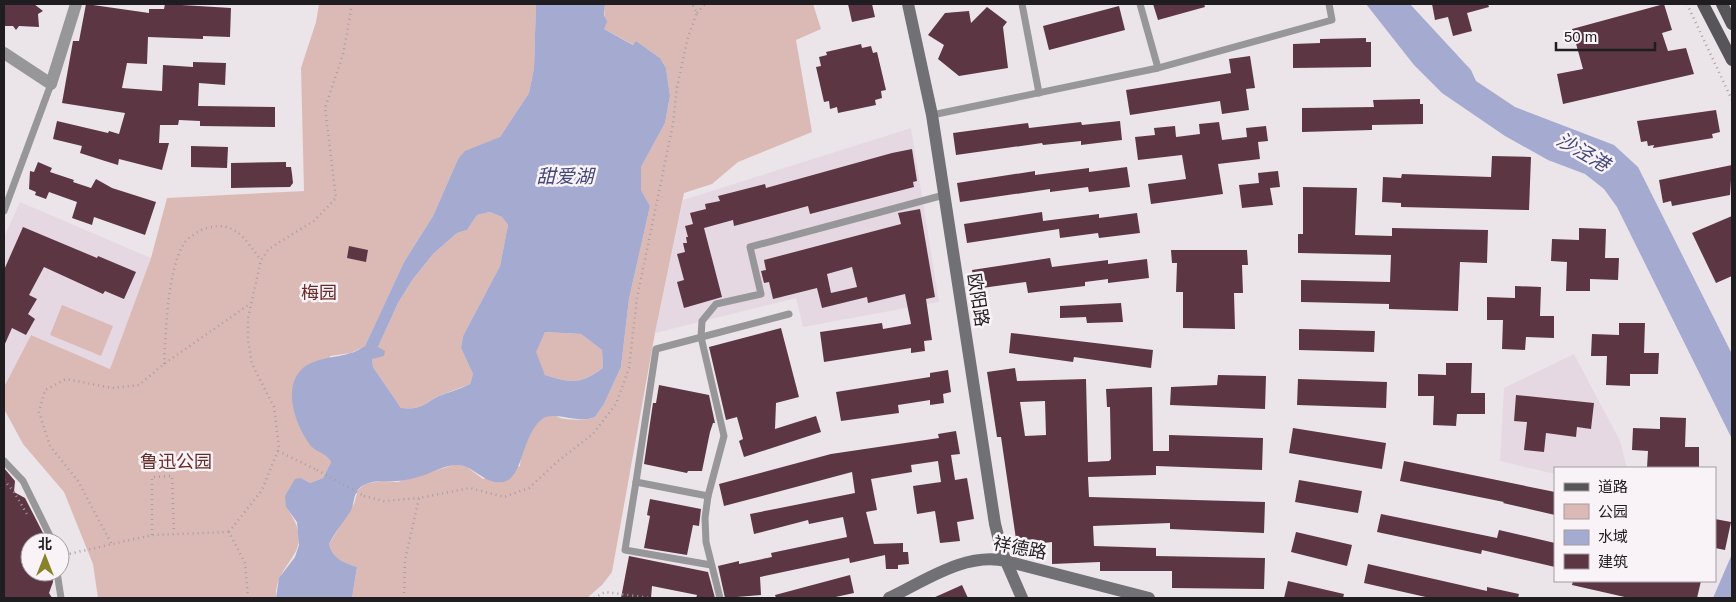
<svg xmlns="http://www.w3.org/2000/svg" width="1736" height="602" font-family="Arial,'Noto Sans SC',sans-serif">
	<style>
		.built { fill: #e5d8e3 }
		.green { fill: #dbbab6 }
		.water { fill: #a4aad0; fill-rule: evenodd }
		.building { fill: #5c3743; fill-rule: evenodd }
		.lines { fill: none; stroke-linecap: round; stroke-linejoin: round }
		.path { stroke: #a49fa3; stroke-width: 2.5; stroke-dasharray: 1 4; stroke-linecap: butt }
		.lane { stroke: #979699; stroke-width: 7 }
		.street { stroke: #979699; stroke-width: 12 }
		.secondary { stroke: #717074; stroke-width: 12 }
		.primary { stroke: #575559; stroke-width: 12 }
		.path-bridge { stroke: #a49fa3; stroke-width: 2.5; stroke-dasharray: 1 4; stroke-linecap: butt }
		.labels { text-anchor: middle; dominant-baseline: central; stroke-width: 5; stroke-linejoin: round; paint-order: stroke }
		.park-label { font-size: 18px; fill: #672c29; stroke: #f9f3f7 }
		.street-label { font-size: 18px; fill: #1f1d1f; stroke: #f9f3f7 }
		.water-label { font-size: 19px; font-style: italic; fill: #42477b; stroke: #f9f3f7 }
	</style>
	<rect width="100%" height="100%" fill="#ebe5ea"/>
	<g class="built">
		<path d="M911 128 939 302 803 327 796 298 655 333 683 200Z"/>
		<path d="M20 202 151 258 110 369 31 335 4 387V237Z"/>
		<path d="M1574 354 1620 441 1627 468H1555V474L1500 461 1504 388Z"/>
	</g>
	<g class="green">
		<path d="M319 4H536L534 68 529 93 500 137 458 159 433 216 404 262 365 346 351 353 330 356 328 456 331 462 323 478 310 483 301 478 286 507C321 555 274 559 276 598H98L93 564 64 492 23 444 4 409V387L31 335 110 369 151 258 167 198 304 191 301 68 316 22Z"/>
		<path d="M605 4H813L821 29 796 40 812 132 738 162 712 184 684 193 655 333 612 572 602 585 587 598H352L357 567C343 562 333 559 329 544L354 504 358 490 365 484 382 481 398 482 457 464 467 467 483 479 520 466C521 452 533 412 553 415 554 415 560 418 560 418 569 420 587 421 595 417L604 404 621 367 629 299 650 206 641 190V167L665 123 670 96 666 68 660 58 636 41 634 45 604 29Z"/>
		<path d="M490 212 502 217 508 225 500 266 463 336 461 348 473 374 470 384C460 388 449 392 439 396 422 404 422 410 401 408L373 367 372 359 376 357 378 347 398 303 413 279 433 254 457 233 467 230 477 215Z"/>
		<path d="M62 305 113 326 101 356 50 335Z"/>
		<path d="M545 332 581 334 602 350 603 368C578 385 573 383 545 375L535 352Z"/>
	</g>
	<g class="water">
		<path d="M536 4H605L604 15 607 22 604 29 633 45 636 41 660 58 666 68 670 96 665 123 641 167V190L650 206 629 299 621 367 604 404 595 417C578 425 553 409 541 420 521 437 523 479 503 482 484 485 475 466 458 465 446 464 430 474 418 477 411 479 403 481 396 481 386 482 376 480 366 484 363 485 359 488 357 491 353 498 354 506 350 512 343 523 335 532 329 544 333 559 343 562 357 567L352 598H276L279 578 295 557 299 545 297 522 286 507 285 496 295 479 301 478 310 483 323 478 331 462C326 452 317 453 311 446 296 427 281 387 303 368 317 357 336 358 351 353 356 352 361 348 365 346L404 262 433 216 458 159 465 151 500 137 529 93 534 68ZM490 212 502 217 508 225 500 266 463 336 461 348 473 374 470 384C460 389 449 392 439 396 423 404 422 410 401 408L373 367 372 359 384 356 385 351 378 347 398 303 413 279 433 254 457 233 467 230 477 215ZM545 332 581 334 602 350 603 368C579 385 572 383 545 375L536 352Z"/>
		<path d="M1366 4H1410L1471 70 1476 81 1515 107 1614 145 1638 167 1732 354V439L1617 207 1604 189 1585 174 1548 160 1505 136 1442 93 1414 65Z"/>
		<path d="M1732 554V598H1713Z"/>
	</g>
	<g class="building">
		<path d="M4 4H34L43 11 38 14 39 27 19 26 16 30 13 26H4Z"/>
		<path d="M86 4 149 13V9H164L165 4 231 8 230 37 203 36V39L148 37 147 64 127 63 122 88 162 91 163 65 193 67V62L226 63 225 85 199 83 198 106 275 107V127L200 126V121L179 120 178 125H160L159 143H169L162 170 119 159 118 165 105 161 80 153 82 146 53 139 57 121 108 133 109 131 119 134 125 113 62 103 73 41H79Z"/>
		<path d="M848 4H872L875 17 852 22Z"/>
		<path d="M1153 4H1204L1205 7 1158 20Z"/>
		<path d="M1432 4H1488L1489 7 1467 13 1472 31 1453 36 1448 17 1435 20Z"/>
		<path d="M1664 4 1672 30 1662 33 1668 51 1686 48 1694 74 1563 104 1557 74 1583 69 1572 29Z"/>
		<path d="M1119 6 1125 30 1049 50 1043 26Z"/>
		<path d="M987 7 1007 22 1003 27 1008 68 959 76 938 59 944 45 928 35 945 13 969 11 971 23Z"/>
		<path d="M1366 38V42H1371V67L1293 68V44L1320 43V39Z"/>
		<path d="M861 44 862 48 871 46 873 53 877 52 886 90 881 91 882 98 875 100 876 105 838 113 837 107 830 109 829 101 824 102 816 67 821 66 819 57 827 55 826 52Z"/>
		<path d="M1250 56 1255 88 1246 89 1249 110 1222 114 1220 101 1130 115 1126 90 1231 73 1229 59Z"/>
		<path d="M1420 99V104H1423V124L1372 125V130L1302 132V108L1374 107 1373 100Z"/>
		<path d="M1716 110 1720 132 1712 134 1713 138 1653 148 1654 145 1648 146 1647 141 1641 142 1637 121Z"/>
		<path d="M1120 121 1122 140 1081 145V141L1043 145 1042 143 956 155 953 133 1028 123 1029 128 1081 122 1082 125Z"/>
		<path d="M1219 122 1222 140 1247 137 1246 128 1266 126 1268 141 1258 142 1260 159 1218 164 1223 194 1151 204 1148 184 1186 179 1182 155 1138 160 1135 137 1155 135 1154 128 1175 126 1176 137 1200 134 1199 124Z"/>
		<path d="M191 146 228 147 227 168 191 167Z"/>
		<path d="M912 149 917 181 913 182 914 187 810 214 808 206 734 226 733 220 704 228 722 297 684 308 677 282 684 280 677 254 685 252 683 243H687L686 237H688L685 226 693 224 690 213 706 209 705 204 720 201 718 196 765 184 766 188 892 153Z"/>
		<path d="M1492 156 1531 157 1529 210 1401 207V203L1382 202 1383 177 1401 178 1402 174 1491 177Z"/>
		<path d="M38 162 52 168 50 172 74 180 73 182 91 188 96 179 112 188 156 202 145 235 94 217 92 225 72 218 77 202 49 192 46 199 35 195 36 192 29 189 30 171 34 172Z"/>
		<path d="M286 162V167H291L292 174 293 183 290 187 231 188V163Z"/>
		<path d="M1732 165 1730 195 1672 206 1671 201 1663 203 1659 180Z"/>
		<path d="M1127 167 1130 187 1089 192 1088 187 1050 192V189L960 202 957 183 1035 171V175L1089 168V172Z"/>
		<path d="M1278 171 1280 187 1270 188 1273 205 1242 208 1239 185 1259 183 1258 173Z"/>
		<path d="M1303 187 1357 188 1355 235 1392 236V228L1488 230 1487 263 1460 262 1458 311 1389 309V304L1301 302V280L1390 282 1391 255 1298 253V234H1303Z"/>
		<path d="M920 209 935 297 926 299 932 340 924 341 925 351 911 353V348L824 362 820 332 882 323 883 329 911 324 905 294 868 303 867 297 822 308 817 288 773 299 769 282 764 283 761 271 766 270 764 260 901 224 898 213ZM852 267 857 287 831 293 827 274Z"/>
		<path d="M1042 212 1043 221 1099 214V218L1137 213 1140 233 1099 238 1098 233 1060 238 1059 229 967 243 964 224Z"/>
		<path d="M1732 216V276L1716 283 1692 233Z"/>
		<path d="M23 227 97 258 98 256 136 272 124 299 105 291 103 294 44 267 29 295 37 299 28 314 35 319 26 335 12 328 4 346V270Z"/>
		<path d="M1579 228 1606 229 1605 258H1619L1618 280 1590 279V291H1566L1567 262 1551 261 1552 239 1579 240Z"/>
		<path d="M349 246 368 250 366 262 347 258Z"/>
		<path d="M1171 250H1247L1248 265H1242L1243 293H1234L1235 329 1183 328V292H1176L1177 263H1172Z"/>
		<path d="M1050 258 1052 267 1108 260V264L1147 259 1149 278 1108 283V279L1085 282V286L1028 293 1026 282 975 289 972 270Z"/>
		<path d="M1515 286 1541 287 1540 316H1554V338L1526 337 1525 350 1502 349 1503 320H1487V297L1515 298Z"/>
		<path d="M1121 303 1123 322 1087 323 1086 317 1060 318V306Z"/>
		<path d="M1619 323H1645L1644 353H1659L1658 374H1630V386L1606 385 1607 356H1591L1592 334 1619 335Z"/>
		<path d="M781 328 799 397 776 403 775 429 816 416 821 432 744 457 739 441 743 439 737 417 726 420 709 347Z"/>
		<path d="M1299 329 1375 331 1374 352 1299 350Z"/>
		<path d="M1011 333 1153 350 1151 368 1074 357 1073 362 1009 353Z"/>
		<path d="M1446 363H1472L1471 393H1485V414H1457L1456 426 1433 425 1434 396H1418V374L1446 375Z"/>
		<path d="M1015 368 1017 381 1086 379 1088 462 1109 461 1111 459 1110 407H1107L1106 389 1152 387 1153 451H1169V435L1263 438 1262 470 1156 466V475L1088 477 1089 497 1265 502 1264 533 1170 529V523L1093 526 1094 546 1156 548V556L1265 558 1264 589 1172 588V571H1100V562L1052 564V542L1017 546 1001 437H997L987 372ZM1045 401 1046 435 1025 436 1020 402Z"/>
		<path d="M948 370 951 392 943 394 944 403 930 405V400L898 405 899 413 841 421 836 392 911 380 930 377V373Z"/>
		<path d="M1218 375 1266 376 1265 409 1170 405 1171 387 1217 385Z"/>
		<path d="M1298 379 1387 382 1386 408 1297 405Z"/>
		<path d="M659 385 709 395 715 423H713L710 432 702 471H688L687 473 644 464 653 403H656Z"/>
		<path d="M1516 395 1594 403 1591 429 1577 427 1576 437 1546 433 1544 452 1524 450 1527 422 1514 421Z"/>
		<path d="M1660 417 1686 418 1685 447H1699V468H1647L1648 451 1632 450 1633 428 1660 429Z"/>
		<path d="M1293 428 1386 443 1382 469 1289 453Z"/>
		<path d="M956 431 960 454 951 455 955 480 967 478 974 519 957 522 960 541 940 543 935 511 917 514 913 486 941 482 938 461 911 465 912 472 871 479 877 510 866 512 874 544 903 543V552H908L909 564 898 565V569H886L885 555 850 563 849 558 760 577 761 595 725 598 718 566 739 561V564L772 557 771 553 847 537 843 517 809 524 808 520 754 534 750 514 855 493 852 472 724 506 719 484 831 454 939 438 938 434Z"/>
		<path d="M1404 461 1555 492V515L1503 503 1504 502 1400 481Z"/>
		<path d="M4 468 15 481 14 492 25 498 43 533 40 542H30V572H52L53 582 49 593 52 598H4Z"/>
		<path d="M1299 480 1362 491 1358 513 1295 502Z"/>
		<path d="M650 499 701 509 699 526 693 525 687 555 644 548 650 516 647 515Z"/>
		<path d="M1381 514 1497 538 1499 530 1555 543V567L1482 550 1481 554 1377 532Z"/>
		<path d="M1715 519 1731 522 1725 550 1715 548Z"/>
		<path d="M1296 532 1352 545 1347 566 1291 552Z"/>
		<path d="M629 556 708 572 715 598H696L697 595 652 586 651 598H621Z"/>
		<path d="M1368 564 1487 591V587L1519 594 1518 598H1430L1364 583Z"/>
		<path d="M850 575 854 593 831 598H776L775 595Z"/>
		<path d="M1288 581 1344 594 1343 598H1284Z"/>
		<path d="M1573 581H1701L1697 598H1629L1572 585Z"/>
		<path d="M962 585 968 598H933Z"/>
	</g>
	<g class="lines">
		<g class="path">
			<path d="M1687 4 1732 100"/>
			<path d="M697 13 705 4"/>
			<path d="M164 364C166 331 167 274 183 245 187 238 199 230 207 228 236 220 245 240 261 260"/>
			<path d="M278 451 317 470"/>
			<path d="M4 480 14 492 28 516"/>
			<path d="M364 496 384 501 419 498"/>
			<path d="M152 535V477L172 476 174 533"/>
			<path d="M111 543 78 481 50 446 39 412 45 390 66 379 112 388 139 385 164 364 251 303"/>
			<path d="M60 556 152 535 229 532"/>
			<path d="M248 598 245 563 229 532 262 490 279 448 274 407 252 364 248 340V318L261 260 268 250 278 243 314 221 336 198 325 108 343 55 352 4"/>
			<path d="M404 598 405 560 419 498 470 488 504 497 529 488 558 461 593 434 616 404 629 368 637 298 673 124 677 87 688 37 697 13 692 4"/>
			<path d="M594 598 605 592 651 598"/>
		</g>
		<g class="lane">
			<path d="M1022 4 1039 93"/>
			<path d="M1140 4 1158 68"/>
			<path d="M932 115 1158 68 1332 20 1329 4"/>
			<path d="M4 211 51 84"/>
			<path d="M4 461 23 481 53 542"/>
			<path d="M636 482 625 550 711 565"/>
			<path d="M708 496 636 482 656 349 789 314"/>
			<path d="M57 572 61 598"/>
			<path d="M720 598 706 542 705 518 708 496 724 436 701 337 702 321 716 304 761 294 750 247 944 195"/>
		</g>
		<path class="street" d="M4 53 51 84 76 4"/>
		<g class="secondary">
			<path d="M908 4 932 115 995 524 1002 552 1022 598"/>
			<path d="M889 598C925 581 965 552 1006 561L1149 598"/>
		</g>
		<g class="primary">
			<path d="M1703 4 1732 60"/>
			<path d="M1722 4 1732 24"/>
		</g>
		<path class="path-bridge" d="M317 470 364 496"/>
	</g>
	<g class="labels">
		<g class="park-label">
			<text x="319" y="293">梅园</text>
			<text x="176" y="462">鲁迅公园</text>
		</g>
		<g class="street-label">
			<text transform="translate(978 300) rotate(81)">欧阳路</text>
			<text transform="translate(1020 548) rotate(11)">祥德路</text>
		</g>
		<g class="water-label">
			<text transform="translate(1583 152) rotate(30)">沙泾港</text>
			<text x="565" y="176">甜爱湖</text>
		</g>
	</g>
	<rect width="1736" height="602" fill="none" stroke="#1f1d1f" stroke-width="10"/>
	<rect x="1554" y="467" width="162" height="115" fill="#f9f3f7" stroke="#a29da1"/>
	<rect x="1564" y="483" width="25" height="8" fill="#575559" stroke="#a29da1"/>
	<text x="1598" y="492" font-size="15" fill="#1f1d1f">道路</text>
	<rect x="1564" y="504" width="25" height="15" fill="#dbbab6" stroke="#a29da1"/>
	<text x="1598" y="517" font-size="15" fill="#1f1d1f">公园</text>
	<rect x="1564" y="530" width="25" height="15" fill="#a4aad0" stroke="#a29da1"/>
	<text x="1598" y="542" font-size="15" fill="#1f1d1f">水域</text>
	<rect x="1564" y="554" width="25" height="15" fill="#5c3743" stroke="#a29da1"/>
	<text x="1598" y="567" font-size="15" fill="#1f1d1f">建筑</text>
	<g transform="translate(45 557)"><circle r="24" fill="#f9f3f7" stroke="#a29da1"/>
	<path d="M0-4L9 19L0 12L-9 19Z" fill="#88832b"/>
	<text y="-8" font-size="14" font-weight="bold" text-anchor="middle" fill="#1f1d1f">北</text>
	</g>
	<path d="M1556 42v8h99v-8" fill="none" stroke="#1f1d1f" stroke-width="2.5"/>
	<text x="1564" y="42" font-size="15" fill="#1f1d1f" stroke="#f9f3f7" stroke-width="4" paint-order="stroke">50 m</text>
</svg>
